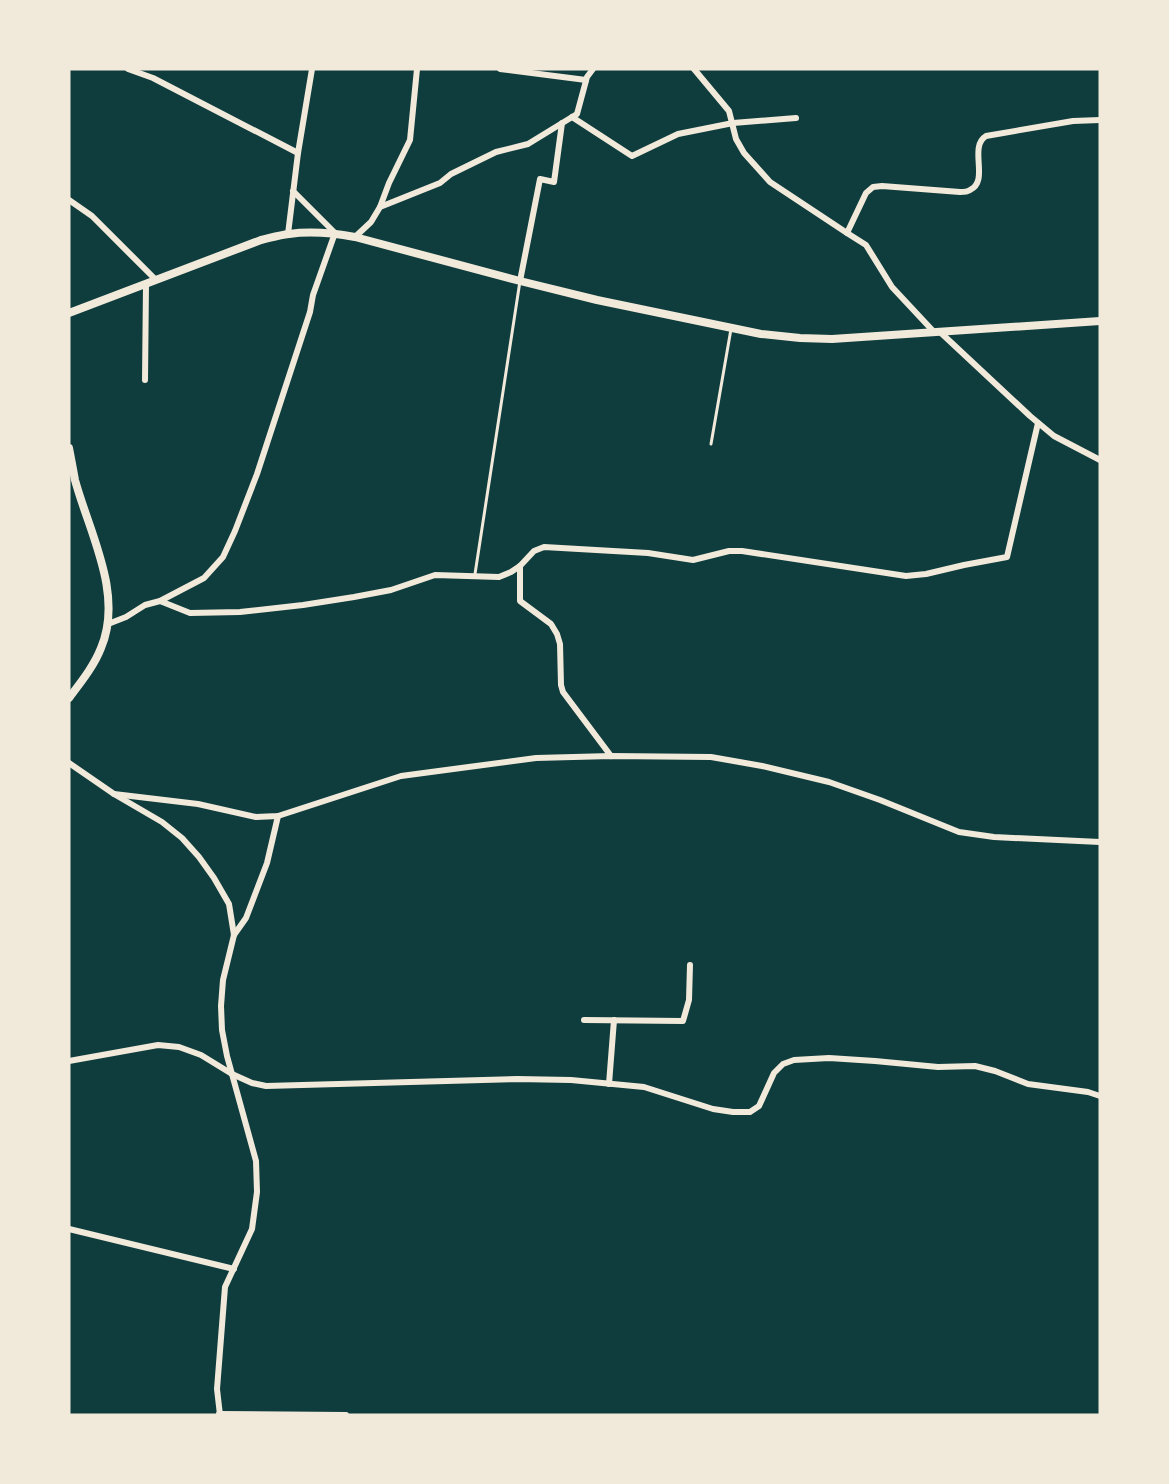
<svg xmlns="http://www.w3.org/2000/svg" width="1169" height="1484" font-family="Montserrat,sans-serif">
	<style>
		.lines { fill: none; stroke-linecap: round; stroke-linejoin: round }
		.service { stroke: #f1e9da; stroke-width: 3 }
		.minor { stroke: #f1e9da; stroke-width: 6 }
		.tertiary { stroke: #f1e9da; stroke-width: 8 }
	</style>
	<rect width="100%" height="100%" fill="#0f3d3e"/>
	<g class="lines">
		<g class="service">
			<path d="M711 444 731 329"/>
			<path d="M475 574 520 281"/>
		</g>
		<g class="minor">
			<path d="M128 69 153 78 298 153"/>
			<path d="M500 69 586 80"/>
			<path d="M694 69 729 111 736 139 744 153 770 182 847 233 866 245 892 287 934 332"/>
			<path d="M572 117 632 156 678 134 733 123 796 118"/>
			<path d="M69 200 92 216 156 280"/>
			<path d="M380 207 389 183 410 140 417 69"/>
			<path d="M847 233 866 193 873 187 882 186 960 192C964 192 967 192 970 190 990 181 968 147 986 136L1073 121 1100 120"/>
			<path d="M288 234 298 153 312 69"/>
			<path d="M355 237 371 222 380 207 440 183 451 174 496 152 528 144 577 114 587 77 593 69"/>
			<path d="M520 281 540 179 554 182 562 123"/>
			<path d="M940 332 1030 416 1054 436 1100 460"/>
			<path d="M145 380 146 284"/>
			<path d="M520 566V601L551 624 557 634 560 644 561 685 563 692 611 756"/>
			<path d="M160 601 190 613 240 612 303 605 354 597 391 590 435 575 499 577 511 572 520 566 534 551 544 547 648 553 693 560 729 551H742L906 576 926 574 964 565 1007 557 1038 423"/>
			<path d="M108 624 126 617 145 605 160 601 204 578 223 557 235 531 257 474 310 312 313 295 335 233 293 191"/>
			<path d="M69 763 114 794 162 822 182 838 199 857 214 878 229 904 234 935 223 980 221 1006 222 1030 227 1056 256 1161 257 1192 252 1229 225 1287 217 1389 220 1415"/>
			<path d="M114 794 198 804 256 817 278 816 401 776 536 758 611 756 711 757 762 766 829 782 880 800 959 832 994 837 1100 842"/>
			<path d="M234 935 246 918 267 863 278 816"/>
			<path d="M584 1020 683 1021 689 1000 690 965"/>
			<path d="M69 1061 158 1045 179 1047 201 1055 232 1074 252 1083 266 1086 517 1079 571 1080 644 1087 713 1109 733 1112H750L759 1106 774 1073 783 1064 794 1060 829 1058 875 1061 938 1067 975 1066 995 1071 1028 1084 1088 1092 1100 1096"/>
			<path d="M609 1084 614 1020"/>
			<path d="M69 1229 234 1269"/>
			<path d="M219 1414 346 1415"/>
		</g>
		<g class="tertiary">
			<path d="M69 313 261 240C270 238 279 235 289 234 311 231 333 233 355 237L520 281 597 300 761 334 800 338 832 339 1100 321"/>
			<path d="M69 448C71 458 73 469 75 480 89 532 124 594 101 648 94 666 81 682 69 698"/>
		</g>
	</g>
	<rect width="1169" height="1484" fill="none" stroke="#f1e9da" stroke-width="141"/>
</svg>
